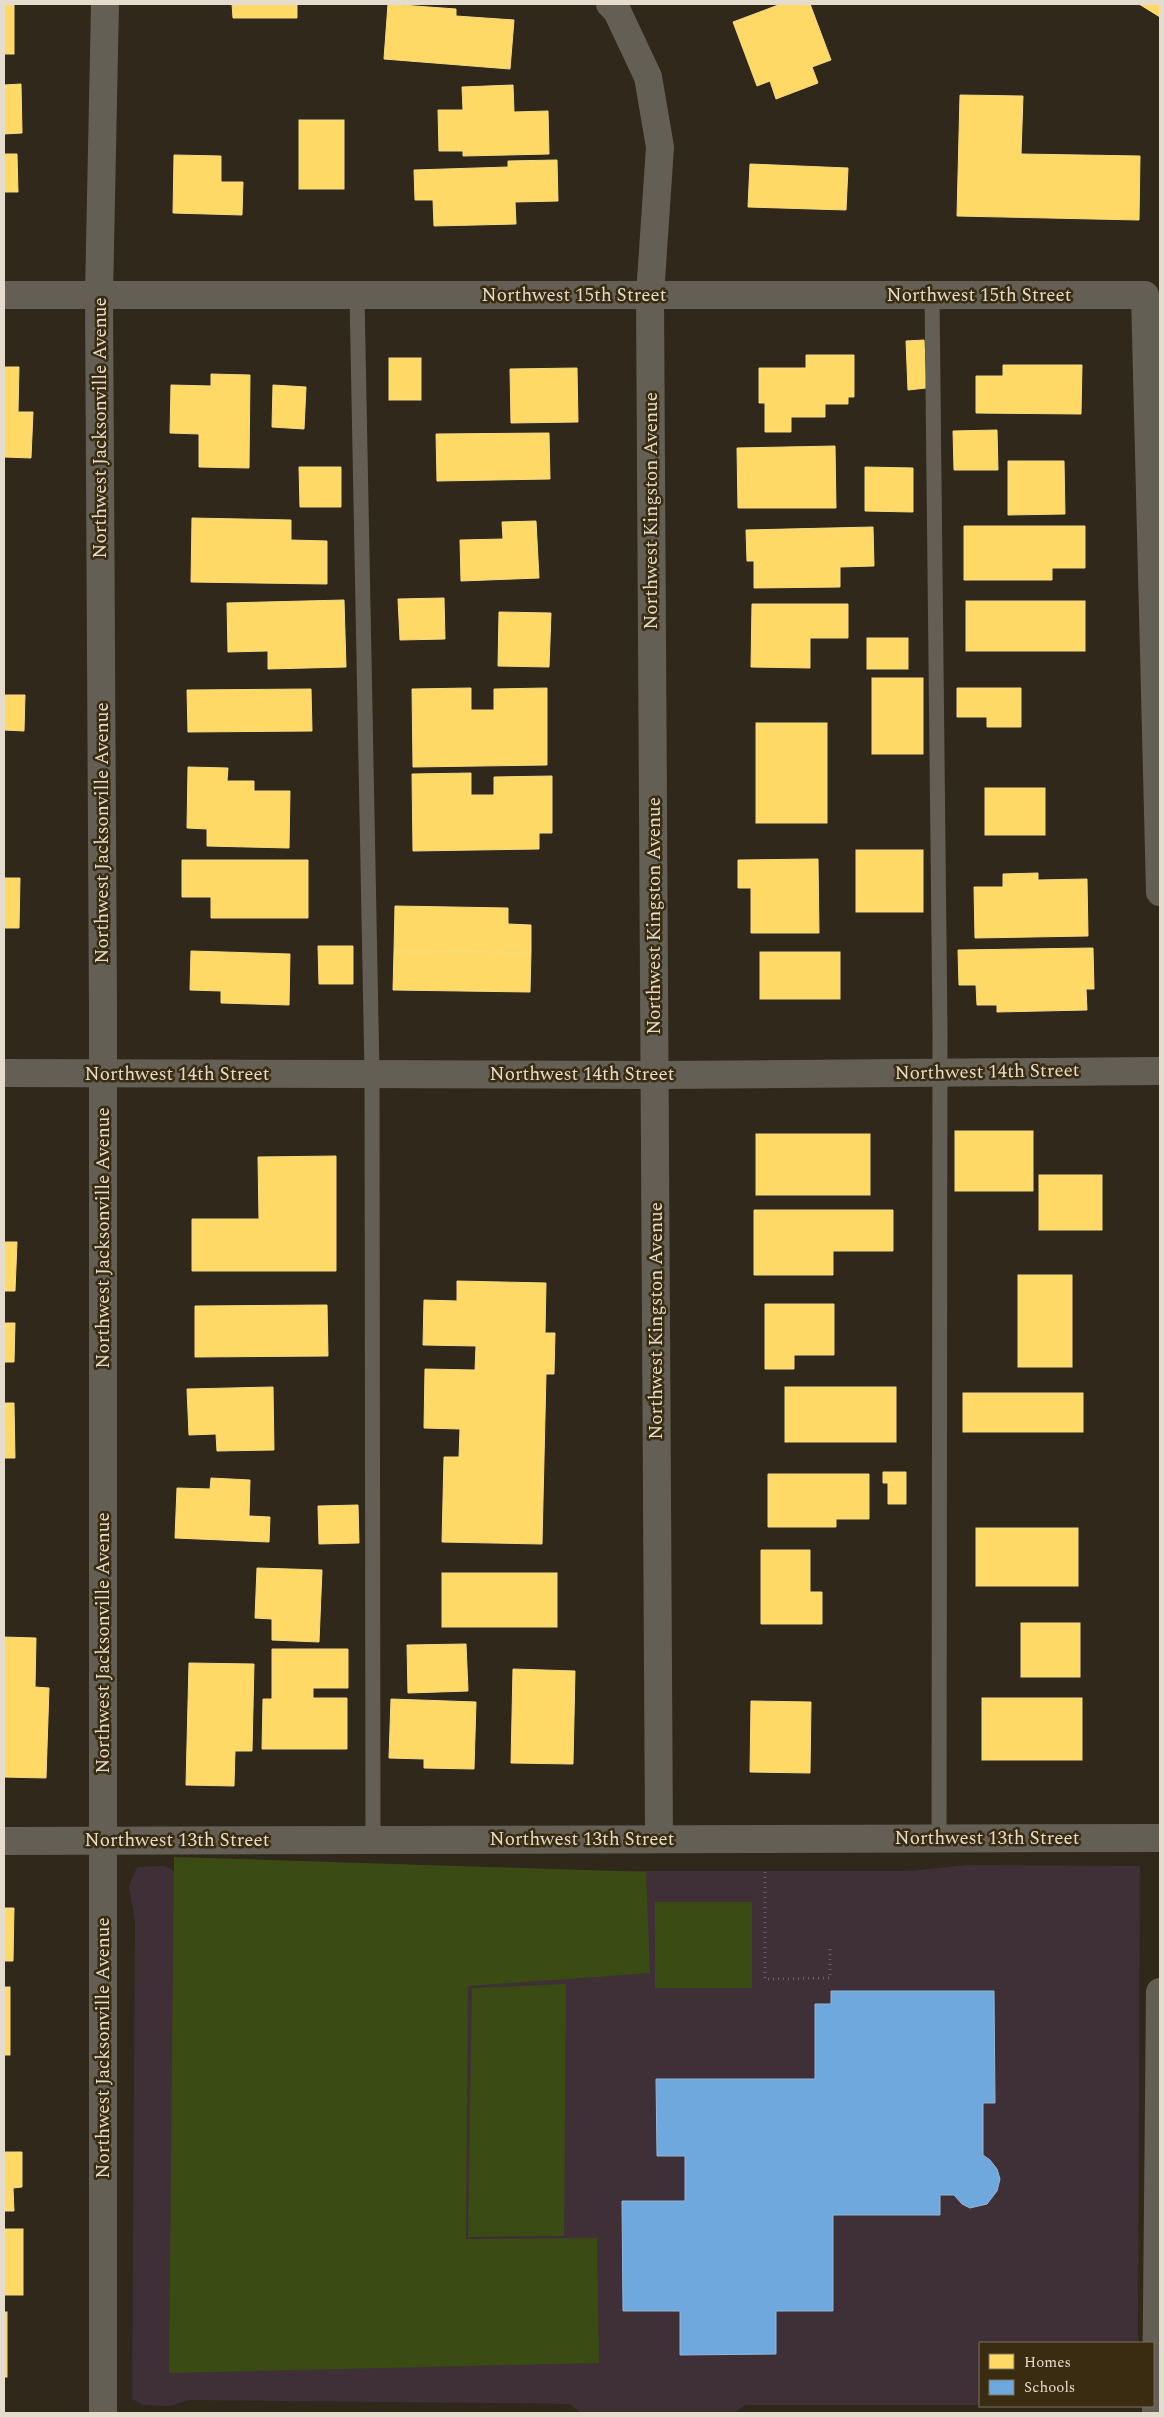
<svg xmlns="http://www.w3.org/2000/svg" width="1164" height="2417" font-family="Spectral,serif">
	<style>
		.education { fill: #3f2f37 }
		.green { fill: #3a4c14 }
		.homes { fill: #ffd966; stroke: #f7da85 }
		.schools { fill: #6fa8dc; stroke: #92b8d8 }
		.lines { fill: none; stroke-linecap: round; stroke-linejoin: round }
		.path { stroke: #676459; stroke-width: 3; stroke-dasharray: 1 4; stroke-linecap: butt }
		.service { stroke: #635f54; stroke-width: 15 }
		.minor { stroke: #635f54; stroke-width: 28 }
		.tertiary { stroke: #635f54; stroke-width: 28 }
		.labels { text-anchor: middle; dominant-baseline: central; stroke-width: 5; stroke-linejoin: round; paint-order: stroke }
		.street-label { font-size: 19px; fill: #e5dccd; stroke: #392c11 }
	</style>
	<rect width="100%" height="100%" fill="#30281a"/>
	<path class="education" d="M966 1865 1140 1866 1138 2343H980V2405H745L733 2413H580L570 2404 189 2400 170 2406 143 2405 132 2399 135 1922 129 1886 137 1867 165 1866 174 1871H909Z"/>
	<g class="green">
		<path d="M174 1857 646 1872 650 1973 468 1986 466 2239 597 2238 599 2363 169 2373Z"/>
		<rect x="655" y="1902" width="97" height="86"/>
		<path d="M566 1984 564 2236 468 2237 472 1988Z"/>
	</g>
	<g class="homes">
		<rect x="4" y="4" width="10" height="50"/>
		<path d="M232 4H305H297V18H233Z"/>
		<path d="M388 4 456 9V16L514 20 510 69 384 59Z"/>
		<path d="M781 4H810L831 60 812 67 818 83 776 99 770 81 757 86 733 22Z"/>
		<path d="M1139 4H1160V17Z"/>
		<path d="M21 84 22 133 4 134V85Z"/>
		<path d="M513 85 514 112 548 111 549 154 463 156V151H439L438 110H463L462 87Z"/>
		<path d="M960 95 1023 96 1021 154 1140 156 1139 220 957 216Z"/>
		<rect x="299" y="120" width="45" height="69"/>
		<path d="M4 154H17L18 192H4Z"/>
		<path d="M174 155 221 156V182H243L242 215 173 213Z"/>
		<path d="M557 160 558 201 515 202 516 224 434 226 433 200H415L414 170 508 167V161Z"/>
		<path d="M750 164 848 168 846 210 748 207Z"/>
		<path d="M924 340 926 388 908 390 906 341Z"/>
		<path d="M806 355H854V397H848V404H825V417H791V432H765V403H759V368H806Z"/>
		<rect x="389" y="358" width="32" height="42"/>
		<path d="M1003 365H1082L1081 414 976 413V376H1003Z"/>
		<path d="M4 367H19L18 412H33L31 458 4 457Z"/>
		<path d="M577 368 578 422 511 423 510 369Z"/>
		<path d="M211 374 250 375 249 468 199 467V434L170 433 171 385 211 386Z"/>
		<path d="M273 385 306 387 304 429 272 427Z"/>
		<path d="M997 430 998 470H954L953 431Z"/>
		<path d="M549 433 550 479 437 481 436 434Z"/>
		<path d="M835 446 836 508H738L737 448Z"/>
		<path d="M1008 461H1064L1065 514 1008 515Z"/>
		<path d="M299 467H341V507H300Z"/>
		<path d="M865 467 913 468V512L865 511Z"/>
		<path d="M192 518 291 520V540L327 541V584L191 582Z"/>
		<path d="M536 521 539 578 461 581 460 540 503 539 502 522Z"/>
		<path d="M964 526H1085V568H1052V580H964Z"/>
		<path d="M873 527 874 566 840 567V587L754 588V561H747L746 530Z"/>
		<path d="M444 598 445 639 400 640 398 599Z"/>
		<path d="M344 600 346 667 268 669V651L228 652 227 603Z"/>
		<rect x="966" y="601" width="119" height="50"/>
		<path d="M752 604H848V638H810V668L751 667Z"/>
		<path d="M499 612 551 613 549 667 498 666Z"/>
		<rect x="867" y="638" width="41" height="31"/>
		<rect x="872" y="678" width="51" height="76"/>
		<path d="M471 688V710H494V689L547 688V765L413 767 412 689Z"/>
		<path d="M957 688H1021V727H987V717H957Z"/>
		<path d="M311 689 312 731 188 732 187 690Z"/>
		<path d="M4 695H25L24 731 4 730Z"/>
		<rect x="756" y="723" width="71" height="100"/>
		<path d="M188 767 228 768 227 781H254V791H290L289 848 207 846V829L187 828Z"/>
		<path d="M471 773V795H494V777L552 776V833H539V849L413 851 412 774Z"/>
		<rect x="985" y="788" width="60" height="47"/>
		<rect x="856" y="850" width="67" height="62"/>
		<path d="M818 859 819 933H751V888H738V860Z"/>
		<path d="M182 860H308V918H211V897H182Z"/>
		<path d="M1038 873V880L1087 879 1088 936 975 938 974 887H1003V874Z"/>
		<path d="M4 878H20L19 928H4Z"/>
		<path d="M395 906 508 908V924L531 925V952L394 951Z"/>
		<path d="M318 946H353V984H319Z"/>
		<path d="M1093 948 1094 989H1086L1087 1010 997 1012V1005H977L976 985H959L958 950Z"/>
		<path d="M191 951 290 954 289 1005 221 1003V991L190 990Z"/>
		<path d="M394 951 531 952 530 992 393 990Z"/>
		<rect x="760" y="952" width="80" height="47"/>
		<rect x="955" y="1131" width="78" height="60"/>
		<rect x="756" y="1134" width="114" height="61"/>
		<path d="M336 1156V1271H192V1219H259L258 1157Z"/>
		<rect x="1039" y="1175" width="63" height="55"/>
		<path d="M754 1210H893V1251H833V1275H754Z"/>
		<path d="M4 1242H17L15 1291H4Z"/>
		<rect x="1018" y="1275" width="54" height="92"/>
		<path d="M457 1281 546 1283 545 1333H555L554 1374H546L542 1544 442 1542 444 1457H459L460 1429 424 1428 425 1369 475 1370 476 1346 423 1345 424 1300 457 1301Z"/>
		<path d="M765 1304H834V1355H794V1369H765Z"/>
		<path d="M327 1305 328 1356 195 1357V1306Z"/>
		<path d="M4 1323H15L14 1362H4Z"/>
		<path d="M273 1387 274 1450 217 1451 216 1434 189 1435 187 1389Z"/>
		<rect x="785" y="1387" width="111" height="55"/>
		<rect x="963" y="1393" width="120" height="39"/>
		<path d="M4 1403H14L15 1458H4Z"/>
		<path d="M883 1472H906V1504H888V1483H883Z"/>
		<path d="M768 1474H869V1519H836V1527H768Z"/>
		<path d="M211 1478 250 1480 249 1516 270 1517 269 1542 175 1538 177 1488 210 1489Z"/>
		<path d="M358 1505 359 1543 319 1544 318 1506Z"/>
		<rect x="976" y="1528" width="102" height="58"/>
		<path d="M761 1550H810V1592H822V1624H761Z"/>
		<path d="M257 1568 322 1570 319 1642 272 1640V1619L255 1618Z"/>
		<rect x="442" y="1573" width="115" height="54"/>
		<rect x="1021" y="1623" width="59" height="54"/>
		<path d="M4 1637 36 1638 35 1687 49 1688 46 1778 4 1777Z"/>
		<path d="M466 1644 468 1691 408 1693 407 1645Z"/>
		<path d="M272 1649H348V1688H313V1698H347V1749H262L263 1699H272Z"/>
		<path d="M189 1663 254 1664 252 1751H235L234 1786 186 1785Z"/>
		<path d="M513 1669 575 1671 573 1764 511 1763Z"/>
		<rect x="982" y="1698" width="100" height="62"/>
		<path d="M391 1699 476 1702 474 1769 424 1768V1759L389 1758Z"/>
		<path d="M751 1701 811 1702 810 1773 750 1772Z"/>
		<path d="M4 1908H14L13 1961H4Z"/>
		<rect x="4" y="1987" width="6" height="68"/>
		<path d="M4 2152H22V2187L13 2188 14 2211H4Z"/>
		<rect x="4" y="2229" width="19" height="66"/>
		<rect x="4" y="2312" width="3" height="65"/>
	</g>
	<path class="schools" d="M831 1991H994L995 2103H983V2155L990 2160 997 2169 1000 2179 997 2191 987 2204 970 2208 962 2204 954 2195H940V2215H833V2311H776V2354L680 2355V2311H623L622 2201H685V2156H657L656 2079H815V2004H831Z"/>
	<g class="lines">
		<path class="path" d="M765 1872V1979L830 1978V1949"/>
		<g class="service">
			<path d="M357 295 372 1073 373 1840"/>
			<path d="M932 295 940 1030 939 1838"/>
		</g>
		<g class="minor">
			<path d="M610 4 617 11 648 77 660 147 650 295 659 1839"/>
			<path d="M4 295H1145L1160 892"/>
			<path d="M4 1841 1160 1838"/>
			<path d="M103 2413V1012L99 295 105 4"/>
			<path d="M1156 2413 1160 1992"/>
		</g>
		<path class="tertiary" d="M4 1073 655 1075 1160 1071"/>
	</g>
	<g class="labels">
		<g class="street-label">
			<text x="574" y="295">Northwest 15th Street</text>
			<text x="979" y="295">Northwest 15th Street</text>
			<text transform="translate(100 428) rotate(-90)">Northwest Jacksonville Avenue</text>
			<text transform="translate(651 511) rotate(-90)">Northwest Kingston Avenue</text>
			<text transform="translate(102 833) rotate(-90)">Northwest Jacksonville Avenue</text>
			<text transform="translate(654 916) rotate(-90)">Northwest Kingston Avenue</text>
			<text transform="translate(987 1072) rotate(-1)">Northwest 14th Street</text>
			<text x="177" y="1074">Northwest 14th Street</text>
			<text x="582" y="1074">Northwest 14th Street</text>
			<text transform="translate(103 1238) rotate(-90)">Northwest Jacksonville Avenue</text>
			<text transform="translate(656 1321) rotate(-90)">Northwest Kingston Avenue</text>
			<text transform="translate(103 1643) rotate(-90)">Northwest Jacksonville Avenue</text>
			<text x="987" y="1838">Northwest 13th Street</text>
			<text x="582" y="1839">Northwest 13th Street</text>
			<text x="177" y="1840">Northwest 13th Street</text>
			<text transform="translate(103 2048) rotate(-90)">Northwest Jacksonville Avenue</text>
		</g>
	</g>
	<rect width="1164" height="2417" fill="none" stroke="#e5dccd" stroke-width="10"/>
	<rect x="979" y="2342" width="175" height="65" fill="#392c11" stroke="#7e725c"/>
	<rect x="989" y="2354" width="25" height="15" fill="#ffd966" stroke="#7e725c"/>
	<text x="1024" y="2367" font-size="15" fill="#e5dccd">Homes</text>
	<rect x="989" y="2380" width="25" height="15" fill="#6fa8dc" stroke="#7e725c"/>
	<text x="1024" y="2392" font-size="15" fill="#e5dccd">Schools</text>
</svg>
